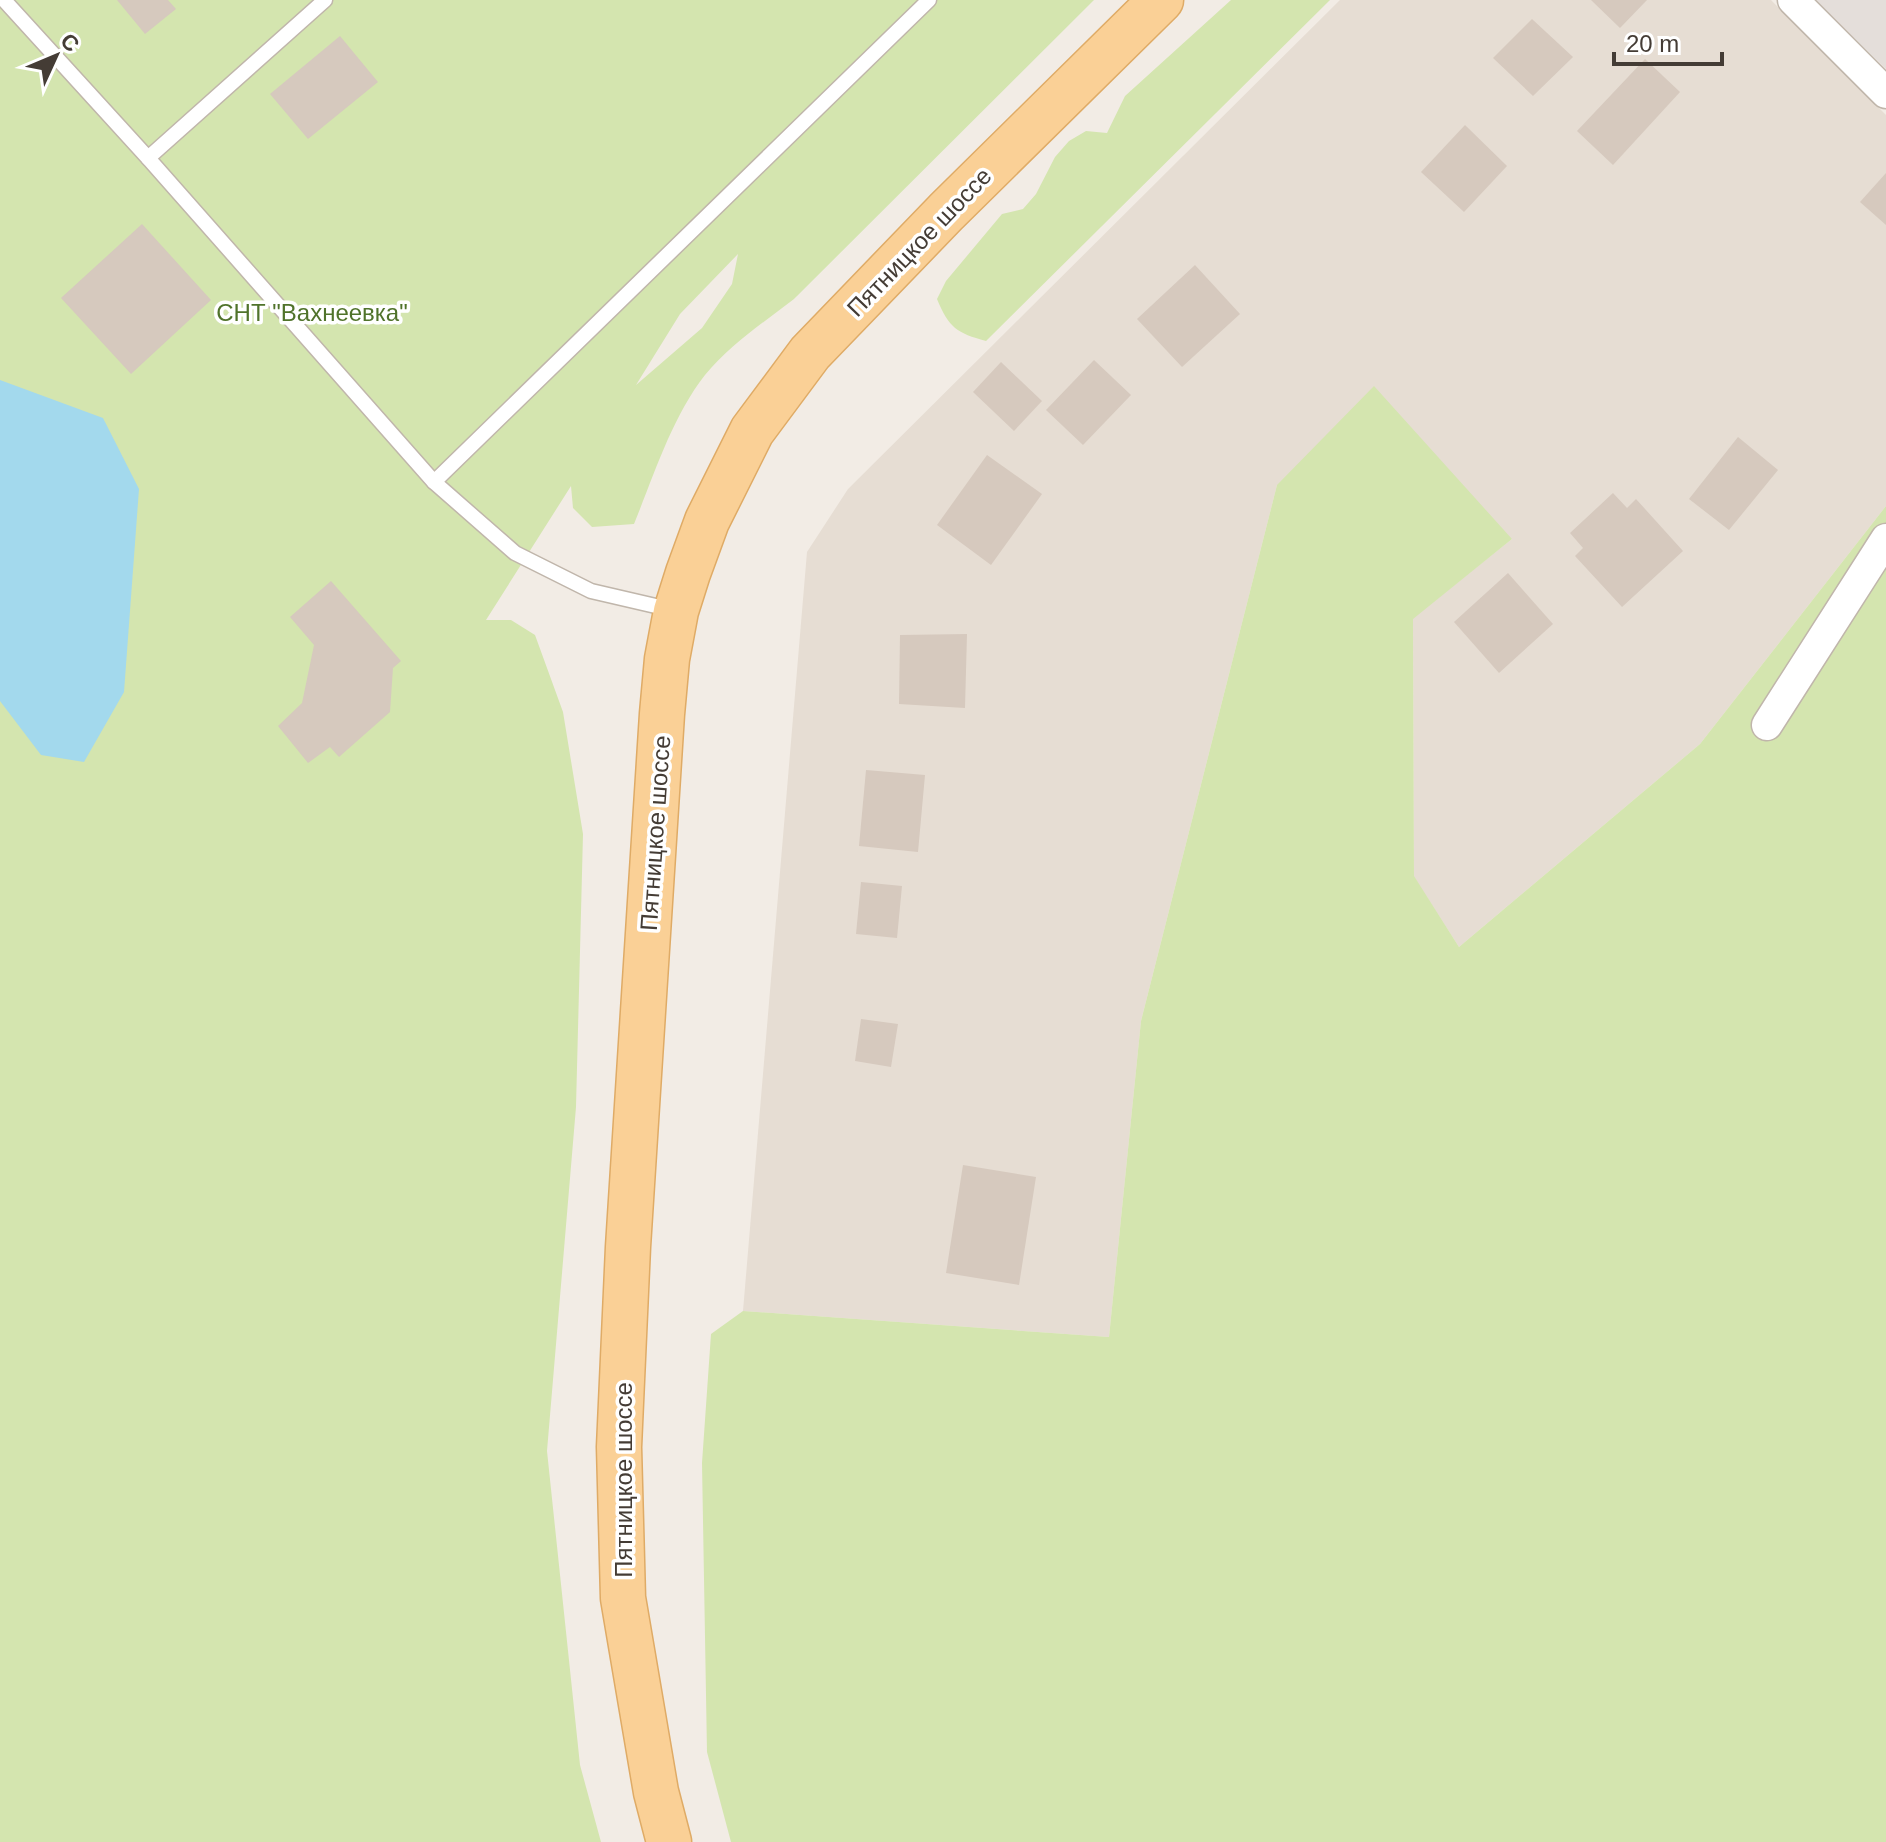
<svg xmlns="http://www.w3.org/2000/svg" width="1886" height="1842" font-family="Helvetica,sans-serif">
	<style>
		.residential { fill: #e6ddd3 }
		.industrial { fill: #e4deda }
		.green { fill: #d4e5af; fill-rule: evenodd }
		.water { fill: #a3d9ed }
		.building { fill: #d6c9be }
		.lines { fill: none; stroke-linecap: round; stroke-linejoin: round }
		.service-casing { stroke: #c0b6ab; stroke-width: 17 }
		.minor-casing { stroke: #c0b6ab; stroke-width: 33 }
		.primary-casing { stroke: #dfab66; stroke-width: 47 }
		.service { stroke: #fff; stroke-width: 14 }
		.minor { stroke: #fff; stroke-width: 30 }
		.primary { stroke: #fad096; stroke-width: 44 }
		.labels { text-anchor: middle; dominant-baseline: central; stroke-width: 7; stroke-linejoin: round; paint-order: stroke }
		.street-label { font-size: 24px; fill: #443c35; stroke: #fff }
		.park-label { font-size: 24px; fill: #50732b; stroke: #fff }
	</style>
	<rect width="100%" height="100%" fill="#f2ece5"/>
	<path class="residential" d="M1340 0H1771L1886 115V506L1700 744 1459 947 1414 877 1413 618 1512 539 1277 485 1141 1021 1109 1337 743 1311 807 552 848 489Z"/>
	<path class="industrial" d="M1815 0H1886V69Z"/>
	<g class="green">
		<path d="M0 0H1094L794 299C764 322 730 345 705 375 672 417 654 475 634 524L592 527 573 508 571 486 486 620H511L535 635 563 712 583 834 576 1107 547 1451 580 1765 601 1842H0ZM738 254 732 284 702 328 636 385 680 314Z"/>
		<path d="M1231 0H1330L986 341C957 333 949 328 937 299L946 281 1002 214 1023 209 1036 194 1055 157 1069 141 1086 131 1107 133 1125 96Z"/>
		<path d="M1374 386 1512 539 1413 619 1414 876 1459 947 1700 744 1886 506V1842H731L707 1752 702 1463 711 1334 743 1311 1109 1337 1141 1021 1277 485Z"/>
	</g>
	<path class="water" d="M0 380 103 418 139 489 124 692 84 762 41 755 0 701Z"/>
	<g class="building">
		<path d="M117 0H168L176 9 145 34Z"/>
		<path d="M1591 0H1647L1620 28Z"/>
		<path d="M1532 19 1573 57 1533 96 1493 58Z"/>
		<path d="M340 36 378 82 308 139 270 94Z"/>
		<path d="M1645 59 1680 92 1613 165 1577 131Z"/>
		<path d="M1465 125 1507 166 1464 212 1421 172Z"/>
		<path d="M1886 173V225L1860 202Z"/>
		<path d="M142 224 211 300 131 374 61 298Z"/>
		<path d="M1195 265 1240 314 1182 367 1137 319Z"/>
		<path d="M1094 360 1131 395 1083 445 1046 410Z"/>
		<path d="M1001 362 1042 401 1014 431 973 392Z"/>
		<path d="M1738 437 1778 470 1729 530 1689 499Z"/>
		<path d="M987 455 1042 494 991 565 937 525Z"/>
		<path d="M1613 493 1627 508 1636 499 1683 551 1622 607 1575 556 1583 548 1570 533Z"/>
		<path d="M1508 573 1553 624 1499 673 1454 622Z"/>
		<path d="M331 581 401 661 393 668 390 712 339 757 330 747 308 763 278 726 302 703 314 645 290 617Z"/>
		<path d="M967 634 965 708 899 704 900 635Z"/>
		<path d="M866 770 925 775 918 852 859 846Z"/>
		<path d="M861 882 902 886 897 938 856 934Z"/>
		<path d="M861 1019 898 1024 891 1067 855 1061Z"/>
		<path d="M963 1165 1036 1177 1019 1285 946 1273Z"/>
	</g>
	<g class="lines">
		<g class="service-casing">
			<g id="service">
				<path d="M4 0 148 158 434 482 515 553 591 591 673 610"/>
				<path d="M148 158 325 0"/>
				<path d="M434 482 929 0"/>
			</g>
		</g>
		<g class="minor-casing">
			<g id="minor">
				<path d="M1793 0 1886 93"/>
				<path d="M1767 725 1886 539"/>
			</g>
		</g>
		<g class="primary-casing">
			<path id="primary" d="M669 1842 656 1792 623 1598 619 1447 628 1247 662 714 667 659 676 611 688 573 707 521 752 431 810 353 946 212 1161 0"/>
		</g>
		<use href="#service" class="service"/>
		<use href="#minor" class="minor"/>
		<use href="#primary" class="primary"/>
	</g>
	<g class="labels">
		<g class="street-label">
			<text transform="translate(919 242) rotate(-46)">Пятницкое шоссе</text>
			<text transform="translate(655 833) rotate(-86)">Пятницкое шоссе</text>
			<text transform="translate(623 1480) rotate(-90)">Пятницкое шоссе</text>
		</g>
		<g class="park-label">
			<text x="312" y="312">СНТ "Вахнеевка"</text>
		</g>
	</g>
	<g transform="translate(56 56) rotate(46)" stroke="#ffffff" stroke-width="6" paint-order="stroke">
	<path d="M0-6L14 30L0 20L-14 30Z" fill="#443c35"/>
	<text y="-12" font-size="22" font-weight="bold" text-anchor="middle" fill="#443c35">С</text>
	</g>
	<path d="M1614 52v12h108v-12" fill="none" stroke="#443c35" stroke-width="4"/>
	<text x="1626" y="52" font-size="24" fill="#443c35" stroke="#ffffff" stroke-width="6" paint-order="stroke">20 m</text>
</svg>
